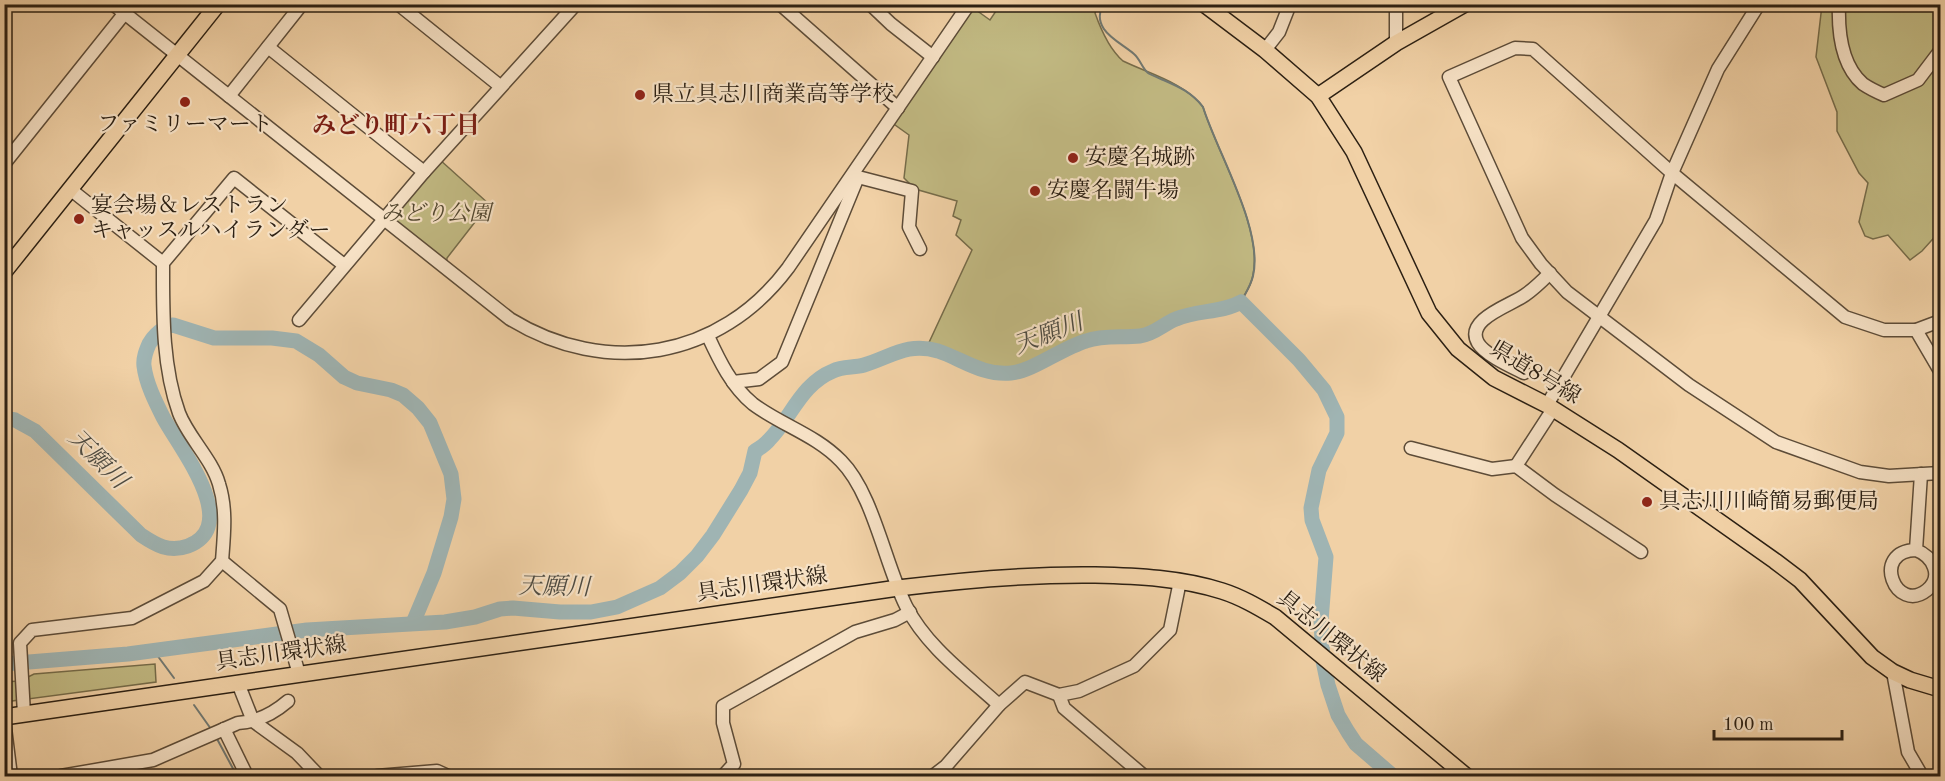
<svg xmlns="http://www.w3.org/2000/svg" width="1945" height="781" font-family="'Old Standard TT','Noto Serif JP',serif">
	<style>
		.green { fill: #c1b982; stroke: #766c4a; stroke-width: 1.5 }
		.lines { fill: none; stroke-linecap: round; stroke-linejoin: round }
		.stream { stroke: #717973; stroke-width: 2 }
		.river { stroke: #9fb4b3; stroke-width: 15 }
		.minor-casing { stroke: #5d4c38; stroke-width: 15 }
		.major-casing { stroke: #2c2013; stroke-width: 18 }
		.minor { stroke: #f6e1c5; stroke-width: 12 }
		.major { stroke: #f1d1a6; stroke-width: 15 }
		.poi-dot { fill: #8f2418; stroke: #f6e1c5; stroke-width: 2 }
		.labels { text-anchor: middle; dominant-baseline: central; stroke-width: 4.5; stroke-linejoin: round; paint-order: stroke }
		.poi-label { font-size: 22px; fill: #2c2013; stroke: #f6e1c5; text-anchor: start }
		.park-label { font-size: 22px; font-style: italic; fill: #51462f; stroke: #f6e1c5 }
		.street-label { font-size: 22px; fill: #2c2013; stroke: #f6e1c5 }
		.neighbourhood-label { font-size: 24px; font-weight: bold; fill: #7a1f14; stroke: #f6e1c5 }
		.water-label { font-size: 24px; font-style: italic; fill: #4e4c43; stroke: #f6e1c5 }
	</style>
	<rect width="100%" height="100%" fill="#f1d1a6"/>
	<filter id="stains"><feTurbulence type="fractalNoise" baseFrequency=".00333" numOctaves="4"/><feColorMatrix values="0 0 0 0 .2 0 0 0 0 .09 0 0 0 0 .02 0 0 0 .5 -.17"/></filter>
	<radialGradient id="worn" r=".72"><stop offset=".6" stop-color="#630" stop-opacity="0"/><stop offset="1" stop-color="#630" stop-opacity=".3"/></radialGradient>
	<g class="green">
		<path d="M969 5 990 20 1000 5H1099L1095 13C1101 30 1109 49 1123 61 1150 74 1185 83 1203 107 1217 153 1263 227 1253 275 1251 286 1242 303 1231 307 1226 309 1219 309 1213 309 1201 312 1184 314 1173 320 1162 325 1155 334 1142 336 1119 340 1097 336 1074 344 1054 352 1029 373 1008 373 977 373 955 354 926 349L972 250 956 235 961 220 953 216 957 201 915 189 904 178 909 135 891 122Z"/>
		<path d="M1822 5H1940V231L1922 251 1910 260 1888 235 1873 239 1865 236 1859 222 1868 183 1859 173 1837 131V112L1816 57Z"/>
		<path d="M439 159 489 204 447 258 446 269 383 218Z"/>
		<path d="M155 664 156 682 28 699 26 678 34 674Z"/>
		<path d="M18 681 19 700 5 702V682Z"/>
	</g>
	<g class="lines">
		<g class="stream">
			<path d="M1103 4C1090 30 1119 41 1134 54 1140 59 1142 68 1148 73 1151 75 1157 77 1161 79 1177 86 1192 92 1203 107 1217 152 1264 230 1253 276 1251 285 1245 294 1241 302"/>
			<path d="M154 651 174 678"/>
			<path d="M194 705 211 729"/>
			<path d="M216 737 237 776"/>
		</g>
		<g class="river">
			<path d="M4 418 15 420 35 431 141 535C156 545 169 553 188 546 243 525 178 446 163 417 155 401 146 383 144 366 143 358 146 351 149 344 154 335 164 326 173 325L214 338H272L296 341 319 355 344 377 357 383 391 390 403 395 418 408 430 423 451 474 454 499 451 517 434 573 413 623"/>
			<path d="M4 664 128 654 307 630 445 622 475 617 500 609 513 608 560 612H591L617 607 660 588 680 573 697 556 713 535 741 490 750 473 755 451C760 448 765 445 769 440 791 418 801 384 833 371 843 366 854 368 864 365 891 357 907 342 938 351 962 359 983 376 1011 373 1033 371 1062 348 1086 341 1103 335 1122 338 1140 336 1155 334 1163 324 1176 319 1197 310 1222 313 1241 302L1299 360 1324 390 1337 417V433L1319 470 1311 508 1312 520 1326 557 1321 621 1323 661 1328 685 1338 715 1348 732 1356 744 1393 776"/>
		</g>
		<g class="minor-casing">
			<g id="minor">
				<path d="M113 4 510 319C606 378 720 359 788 268L969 4"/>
				<path d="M398 4 500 86"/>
				<path d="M780 4 898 108"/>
				<path d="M870 4 891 24 933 57"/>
				<path d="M1396 4V43"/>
				<path d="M1839 4C1838 31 1841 65 1863 84 1869 88 1877 92 1884 95L1918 80 1940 51"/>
				<path d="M268 47 424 172"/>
				<path d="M1265 50 1279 32 1290 4"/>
				<path d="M229 96 302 4"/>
				<path d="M4 164 132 4"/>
				<path d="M858 177 912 191 909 227 920 249"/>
				<path d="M70 189 163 263"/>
				<path d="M299 320 424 172 576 4"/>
				<path d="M1940 321 1916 330H1884L1845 317 1672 173 1533 49 1515 48 1449 77 1522 238 1541 264 1567 292 1689 385 1776 442 1860 472 1889 476 1940 473"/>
				<path d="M1916 330 1940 371"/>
				<path d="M708 336C719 360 732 387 753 404 781 425 816 435 841 461 873 493 885 564 906 606 926 646 966 675 999 705"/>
				<path d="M1524 373C1512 367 1485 355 1478 343 1464 319 1512 305 1525 295 1534 289 1542 281 1550 273"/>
				<path d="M733 382 759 379 782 362 858 177 854 174"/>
				<path d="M1547 405 1656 220 1672 173 1718 69 1759 4"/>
				<path d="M1411 448 1492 469 1516 466 1555 495 1641 552"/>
				<path d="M1516 466 1553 409"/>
				<path d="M1916 550C1870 551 1896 615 1927 590 1944 576 1932 556 1916 550L1921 474"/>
				<path d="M222 561 280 609 299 674"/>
				<path d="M1893 672 1908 752 1922 776"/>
				<path d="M238 683 253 721 297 753 319 776"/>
				<path d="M1059 695 1064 708 1144 776"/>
				<path d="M24 714 20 643 32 630 132 618 204 581 222 561C224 535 227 509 219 484 212 459 188 437 179 413 162 366 163 312 163 263L234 178 344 265"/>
				<path d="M4 720 11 776"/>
				<path d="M224 729 247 776"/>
				<path d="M61 776 153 760 238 723C258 722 274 713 288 701"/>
				<path d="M377 776 437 771 448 776"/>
				<path d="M723 776 734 764 723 723V706L855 632 895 620 910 612"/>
				<path d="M933 776 946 766 999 705 1025 682 1059 695 1079 691 1134 666 1170 630 1180 581"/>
			</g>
		</g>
		<g class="major-casing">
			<g id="major">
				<path d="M1204 4 1265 50 1318 96 1354 152 1429 313 1458 349 1494 378 1547 405 1618 450 1775 561 1800 580 1872 657 1893 672 1910 680 1940 689"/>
				<path d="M1318 96 1396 43 1465 4"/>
				<path d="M4 272 218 4"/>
				<path d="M4 717 898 588C964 580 1029 574 1095 575 1138 576 1181 578 1222 591 1241 597 1258 607 1275 617L1466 776"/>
			</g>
		</g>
		<use href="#minor" class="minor"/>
		<use href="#major" class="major"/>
	</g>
	<g class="poi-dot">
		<circle cx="640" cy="95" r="6"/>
		<circle cx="185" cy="102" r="6"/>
		<circle cx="1073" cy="158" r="6"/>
		<circle cx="1035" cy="191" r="6"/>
		<circle cx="79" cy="219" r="6"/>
		<circle cx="1647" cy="502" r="6"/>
	</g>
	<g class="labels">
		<g class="poi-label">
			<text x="652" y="95">県立具志川商業高等学校</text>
			<text x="185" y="125" text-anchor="middle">ファミリーマート</text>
			<text x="1085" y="158">安慶名城跡</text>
			<text x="1047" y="191">安慶名闘牛場</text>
			<text x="91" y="206">宴会場＆レストラン<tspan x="91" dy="25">キャッスルハイランダー</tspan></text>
			<text x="1659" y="502">具志川川崎簡易郵便局</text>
		</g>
		<g class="park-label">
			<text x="436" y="214">みどり公園</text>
		</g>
		<g class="street-label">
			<text transform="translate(1535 373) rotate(31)">県道8号線</text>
			<text transform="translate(762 585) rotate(-8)">具志川環状線</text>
			<text transform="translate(1331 637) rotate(39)">具志川環状線</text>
			<text transform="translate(281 654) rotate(-8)">具志川環状線</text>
		</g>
		<g class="neighbourhood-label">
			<text x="396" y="127">みどり町六丁目</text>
		</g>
		<g class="water-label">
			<text transform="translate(1049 335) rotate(-21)">天願川</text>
			<text transform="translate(97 460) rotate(45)">天願川</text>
			<text transform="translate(554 588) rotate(1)">天願川</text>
		</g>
	</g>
	<rect width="1945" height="781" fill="none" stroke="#f1d1a6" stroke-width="24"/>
	<rect x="6" y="6" width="1933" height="769" fill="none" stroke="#2c2013" stroke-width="3"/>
	<rect x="12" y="12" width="1921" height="757" fill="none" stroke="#2c2013" stroke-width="1.5"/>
	<path d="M1714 730v9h128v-9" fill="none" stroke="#2c2013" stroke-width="3"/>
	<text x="1723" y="730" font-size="18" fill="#2c2013" stroke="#f6e1c5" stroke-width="4.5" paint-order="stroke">100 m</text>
	<rect width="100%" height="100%" filter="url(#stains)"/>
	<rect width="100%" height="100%" fill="url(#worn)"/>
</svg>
